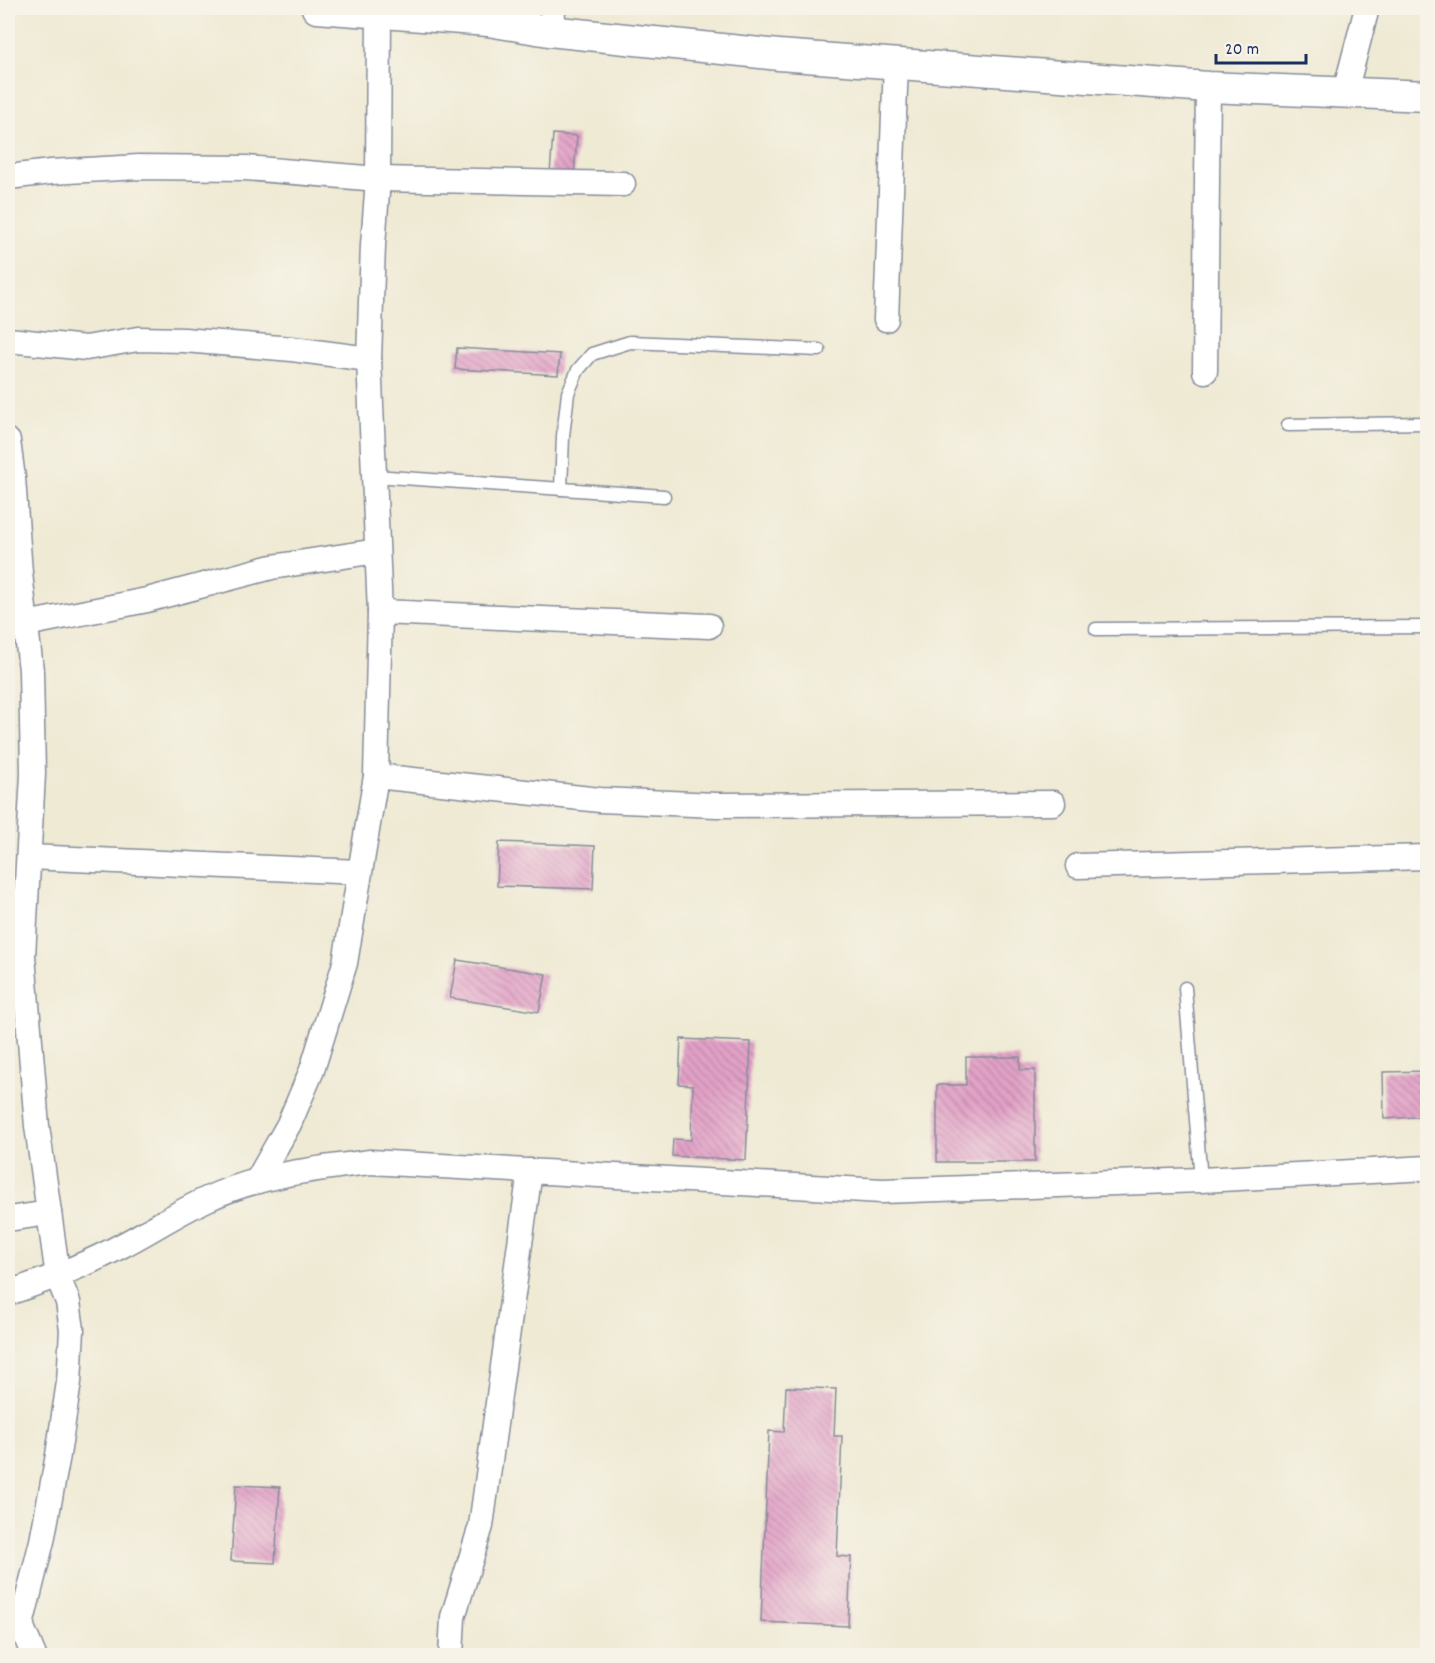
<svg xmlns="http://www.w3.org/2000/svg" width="1435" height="1663" font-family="Dekko,sans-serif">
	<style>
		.building { fill: url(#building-back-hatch) }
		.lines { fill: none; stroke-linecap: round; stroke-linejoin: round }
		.service-casing { stroke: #858c99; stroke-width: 15 }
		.minor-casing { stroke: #858c99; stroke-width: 27 }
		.tertiary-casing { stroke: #858c99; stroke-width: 33 }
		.service { stroke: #fff; stroke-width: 12 }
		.minor { stroke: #fff; stroke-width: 24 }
		.tertiary { stroke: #fff; stroke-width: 30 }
	</style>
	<defs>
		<pattern id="building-back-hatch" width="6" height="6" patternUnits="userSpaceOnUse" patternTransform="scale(1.5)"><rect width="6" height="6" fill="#e3a2c7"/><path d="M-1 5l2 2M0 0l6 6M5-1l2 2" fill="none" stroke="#b784a5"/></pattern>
	</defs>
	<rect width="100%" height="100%" fill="#f7f3e8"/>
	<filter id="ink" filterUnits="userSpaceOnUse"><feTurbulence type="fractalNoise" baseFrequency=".0167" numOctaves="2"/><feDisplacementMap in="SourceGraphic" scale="12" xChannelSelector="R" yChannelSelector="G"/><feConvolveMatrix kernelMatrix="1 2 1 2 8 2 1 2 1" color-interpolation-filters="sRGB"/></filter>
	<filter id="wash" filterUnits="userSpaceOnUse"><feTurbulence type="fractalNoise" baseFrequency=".008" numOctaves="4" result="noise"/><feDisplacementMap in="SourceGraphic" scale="24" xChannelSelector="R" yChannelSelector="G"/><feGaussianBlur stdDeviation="1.35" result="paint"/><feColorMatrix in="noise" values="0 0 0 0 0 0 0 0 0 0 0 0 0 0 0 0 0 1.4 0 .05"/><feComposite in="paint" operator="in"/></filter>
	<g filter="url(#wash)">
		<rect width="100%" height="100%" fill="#efead4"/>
		<g id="blocks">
			<g class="building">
				<path d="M553 134 577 136 574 176 550 174Z"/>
				<path d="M457 348 560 354 558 375 455 369Z"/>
				<path d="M499 842 595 846 593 889 497 886Z"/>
				<path d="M457 960 546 974 539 1012 450 998Z"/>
				<path d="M681 1039 751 1042 746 1160 672 1156 673 1139 691 1140 693 1085 679 1084Z"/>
				<path d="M966 1057H1020V1070H1035V1162H937V1085H966Z"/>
				<path d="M1428 1071V1116L1384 1119 1383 1072Z"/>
				<path d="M786 1387 836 1389 834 1436H842L837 1556 851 1557 848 1626 761 1622 769 1431 784 1432Z"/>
				<path d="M236 1485 280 1487 275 1563 231 1561Z"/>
			</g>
		</g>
	</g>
	<g filter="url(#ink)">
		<use href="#blocks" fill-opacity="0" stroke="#858c99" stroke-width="1.5"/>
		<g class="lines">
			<g class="service-casing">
				<g id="service">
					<path d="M1288 425 1428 423"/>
					<path d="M374 476 664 496"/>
					<path d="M561 489 563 436 568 393 578 370 592 354 630 342 819 350"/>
					<path d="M1096 629 1428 627"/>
					<path d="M1185 988 1201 1180"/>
				</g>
			</g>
			<g class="minor-casing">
				<g id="minor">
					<path d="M549 31 554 8"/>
					<path d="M1345 92 1367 8"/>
					<path d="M8 177 51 172 139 167 246 168 378 179 623 184"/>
					<path d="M886 319 896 64"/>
					<path d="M8 340 86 348 138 339 184 340 292 349 369 359"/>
					<path d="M1205 371 1208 87"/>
					<path d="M8 441 13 478 20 573 31 670 33 774 23 956 37 1126 58 1277 68 1302 72 1330 69 1382 58 1455 42 1541 21 1625"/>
					<path d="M380 612 709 626"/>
					<path d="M26 624 147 600 272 567 377 551"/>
					<path d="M376 776 600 800 716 805 1053 803"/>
					<path d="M29 857 359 872"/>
					<path d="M1078 866 1428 857"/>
					<path d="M257 1181 289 1124 312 1070 345 963 376 776 380 612 369 359 373 245 378 179 379 12"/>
					<path d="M8 1219 49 1213"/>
					<path d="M8 1293C47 1280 84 1266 121 1246 150 1231 177 1213 205 1200 257 1175 314 1169 370 1162L882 1191 1201 1180 1428 1168"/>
					<path d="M8 1610 21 1625 34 1656"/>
					<path d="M451 1656 453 1617 481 1526 530 1171"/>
				</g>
			</g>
			<g class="tertiary-casing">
				<path id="tertiary" d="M317 8 488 21 549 31 779 55 1208 87 1428 96"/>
			</g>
			<use href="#service" class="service"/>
			<use href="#minor" class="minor"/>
			<use href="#tertiary" class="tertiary"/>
		</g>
	</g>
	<rect width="1435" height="1663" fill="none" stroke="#f7f3e8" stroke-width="30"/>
	<path d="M1216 54v9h90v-9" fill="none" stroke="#1b2f5e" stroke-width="3"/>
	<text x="1225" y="54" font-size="18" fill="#1b2f5e" stroke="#f7f3e8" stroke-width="4.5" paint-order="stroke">20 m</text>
</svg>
